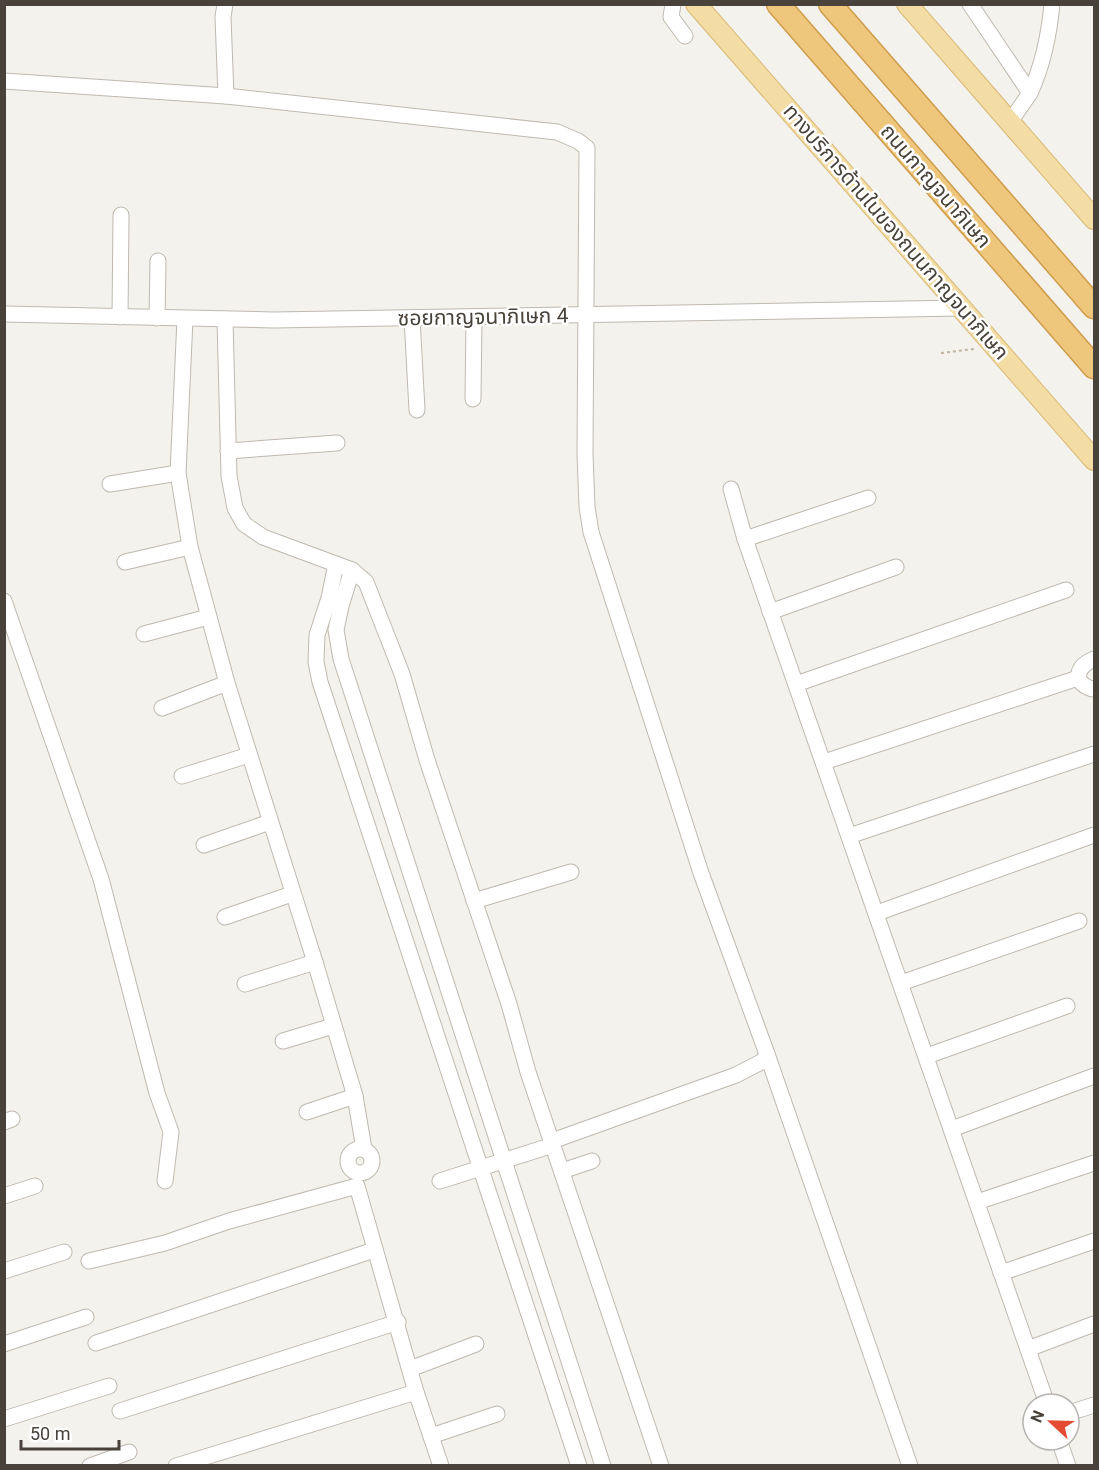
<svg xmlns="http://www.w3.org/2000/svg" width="1099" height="1470" font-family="Roboto,'Noto Sans Thai',sans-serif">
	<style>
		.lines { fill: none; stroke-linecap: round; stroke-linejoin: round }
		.minor-casing { stroke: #bfb9af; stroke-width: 17 }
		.major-casing { stroke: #d8b976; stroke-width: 22 }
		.highway-casing { stroke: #ce9c4c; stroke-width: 25 }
		.path { stroke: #bfb5a2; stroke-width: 2; stroke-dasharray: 3 3; stroke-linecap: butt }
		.minor { stroke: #fff; stroke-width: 15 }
		.major { stroke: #f4dda5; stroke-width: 20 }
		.highway { stroke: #efc77c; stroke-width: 22 }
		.labels { text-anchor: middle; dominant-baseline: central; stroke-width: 5; stroke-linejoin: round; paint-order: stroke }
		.street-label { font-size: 21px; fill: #48423a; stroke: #fff }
	</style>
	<rect width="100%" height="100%" fill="#f4f2ec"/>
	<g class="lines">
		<g class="minor-casing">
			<g id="minor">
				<path d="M225 4 223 17 226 96"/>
				<path d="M673 4 671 17 685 36"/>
				<path d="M970 4 1030 93 1010 122"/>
				<path d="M4 81 226 96 557 132 578 141 587 148 585 454 587 507 591 532 701 873 767 1054 763 1061 736 1075 552 1141"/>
				<path d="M1030 93C1043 65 1049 36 1052 4"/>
				<path d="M4 314 274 320 962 308"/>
				<path d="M120 317 121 215"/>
				<path d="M157 318 158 261"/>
				<path d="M412 318 417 410"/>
				<path d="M185 319 178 473 190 547 227 683 315 962 355 1096 364 1149"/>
				<path d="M225 319 229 476 235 508 244 524 263 537 352 570 366 582 402 674 427 760 509 1004 528 1072 661 1466"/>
				<path d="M473 399 474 317"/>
				<path d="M228 451 337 443"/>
				<path d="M110 484 178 473"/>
				<path d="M731 489 745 539 1047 1404"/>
				<path d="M745 539 868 498"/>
				<path d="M125 562 190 547"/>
				<path d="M336 564 329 598 317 635 316 662 320 682 579 1466"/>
				<path d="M352 570 341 606 336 630 341 659 603 1466"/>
				<path d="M4 601 101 879 157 1093 171 1132 165 1181"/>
				<path d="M770 612 896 567"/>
				<path d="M144 634 208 617"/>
				<path d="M796 684 1066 590"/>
				<path d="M1092 689C1071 682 1077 666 1094 659"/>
				<path d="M162 708 227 683"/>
				<path d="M824 762 1078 678"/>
				<path d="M182 776 249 755"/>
				<path d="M849 836 1094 754"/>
				<path d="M204 845 270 822"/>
				<path d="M474 901 571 872"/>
				<path d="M877 913 1094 835"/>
				<path d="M225 917 292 894"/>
				<path d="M901 983 1079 921"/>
				<path d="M245 984 315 962"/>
				<path d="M283 1041 333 1026"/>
				<path d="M767 1054 910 1466"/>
				<path d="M927 1056 1067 1006"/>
				<path d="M307 1112 355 1096"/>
				<path d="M4 1122 12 1119"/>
				<path d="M952 1129 1094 1076"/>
				<circle cx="360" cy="1161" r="12"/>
				<path d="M562 1171 592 1161"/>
				<path d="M440 1181 553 1145"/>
				<path d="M4 1196 35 1186"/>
				<path d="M977 1202 1094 1163"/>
				<path d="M89 1261 165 1243 229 1221 357 1186 416 1392 441 1466"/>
				<path d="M4 1271 64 1252"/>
				<path d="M1001 1273 1094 1241"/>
				<path d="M96 1343 374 1250"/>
				<path d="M4 1344 86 1317"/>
				<path d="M1028 1349 1094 1324"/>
				<path d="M410 1369 476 1344"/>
				<path d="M120 1411 398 1322"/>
				<path d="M1069 1413 1094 1405"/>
				<path d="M4 1419 109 1386"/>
				<path d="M431 1436 497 1414"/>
				<path d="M1059 1440 1068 1466"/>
				<path d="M90 1466 129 1452"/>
				<path d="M176 1466 416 1392"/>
			</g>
		</g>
		<g class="major-casing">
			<g id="major">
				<path d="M696 4 1094 460"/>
				<path d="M907 4 1094 219"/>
			</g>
		</g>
		<g class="highway-casing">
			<g id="highway">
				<path d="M778 4 1094 367"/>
				<path d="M830 4 1094 307"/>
			</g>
		</g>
		<path class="path" d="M941 353 974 349"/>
		<use href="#minor" class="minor"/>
		<use href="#major" class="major"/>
		<use href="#highway" class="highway"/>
	</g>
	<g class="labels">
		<g class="street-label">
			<text transform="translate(936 186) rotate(49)">ถนนกาญจนาภิเษก</text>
			<text transform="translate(896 232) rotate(49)">ทางบริการด้านในของถนนกาญจนาภิเษก</text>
			<text transform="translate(483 317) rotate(-1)">ซอยกาญจนาภิเษก 4</text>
		</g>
	</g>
	<rect width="1099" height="1470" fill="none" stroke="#48423a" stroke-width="12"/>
	<g transform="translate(1051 1422) rotate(292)"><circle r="28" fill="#ffffff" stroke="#b6b3b0" stroke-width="1.5"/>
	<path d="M0-4.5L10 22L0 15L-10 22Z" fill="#e44b33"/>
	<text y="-9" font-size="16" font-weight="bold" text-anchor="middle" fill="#48423a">N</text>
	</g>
	<path d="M21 1440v9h98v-9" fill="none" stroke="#48423a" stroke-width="3"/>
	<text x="30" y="1440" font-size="18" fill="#48423a" stroke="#ffffff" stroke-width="4.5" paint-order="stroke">50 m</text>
</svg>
